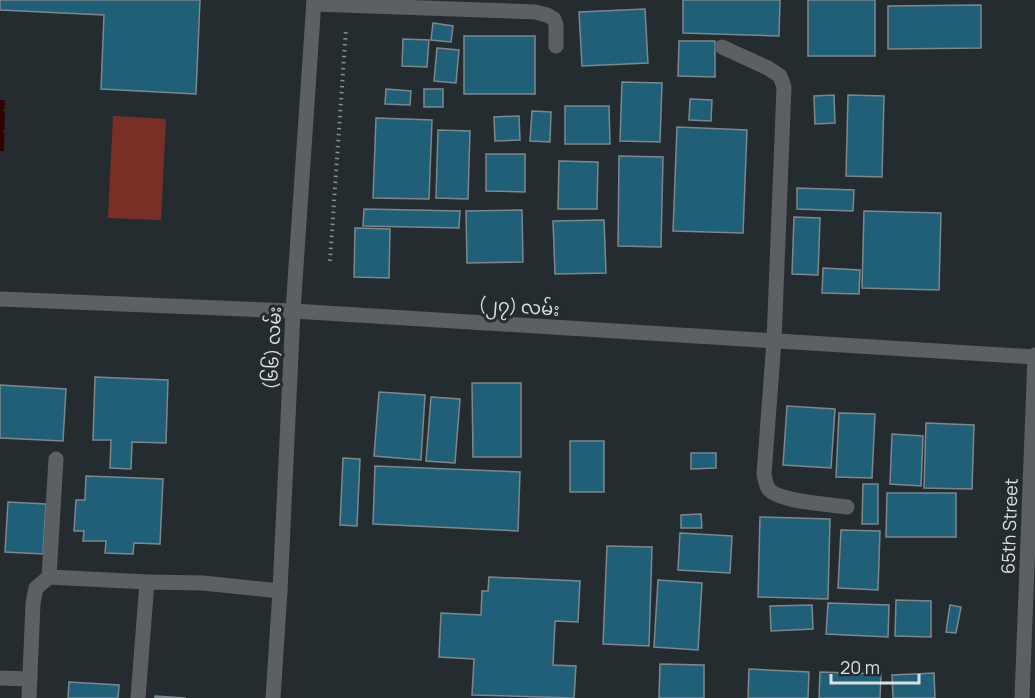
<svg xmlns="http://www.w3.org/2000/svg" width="1035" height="698" font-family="Manrope,'Noto Sans Myanmar',sans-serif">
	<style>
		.pitch { fill: #7a2f26 }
		.water { fill: url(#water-ripples) }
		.building { fill: #1f5f77; stroke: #7e888c; stroke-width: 1.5 }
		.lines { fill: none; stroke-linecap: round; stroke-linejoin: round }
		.path { stroke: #888e91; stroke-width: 4; stroke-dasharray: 1.5 4.5; stroke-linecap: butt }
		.minor { stroke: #5c6062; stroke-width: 15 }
		.labels { text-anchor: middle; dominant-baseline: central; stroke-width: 6; stroke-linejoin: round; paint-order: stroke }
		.street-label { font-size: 18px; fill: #dadfe1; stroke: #252c30 }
	</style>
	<defs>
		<pattern id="water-ripples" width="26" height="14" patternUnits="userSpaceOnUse" patternTransform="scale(1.5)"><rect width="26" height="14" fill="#300302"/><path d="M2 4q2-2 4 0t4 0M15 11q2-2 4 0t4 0" fill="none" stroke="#4d2727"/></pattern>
	</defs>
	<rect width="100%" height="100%" fill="#252c30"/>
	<path class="pitch" d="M113 116 166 119 161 220 108 218Z"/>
	<path class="water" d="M0 100H5L4 151H0Z"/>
	<g class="building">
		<path d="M0 0H200L196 94 101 89 104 15 0 10Z"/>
		<path d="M683 0H780L779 36 683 33Z"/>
		<rect x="808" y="0" width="67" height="56"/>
		<path d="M981 5V48L888 49V6Z"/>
		<path d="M645 9 648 63 582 66 579 12Z"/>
		<path d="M433 23 453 26 451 42 431 40Z"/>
		<rect x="464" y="36" width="71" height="58"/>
		<path d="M403 39 429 40 427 67 402 66Z"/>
		<path d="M679 41H715V77L678 76Z"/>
		<path d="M437 48 459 50 456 83 434 81Z"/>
		<path d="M622 82 662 83 660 142 620 141Z"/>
		<path d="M386 89 411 91 410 105 385 104Z"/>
		<rect x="424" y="89" width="19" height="18"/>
		<path d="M834 95 835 123 815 124 814 96Z"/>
		<path d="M848 95 884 96 882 177 846 176Z"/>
		<path d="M690 99 712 100 711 121 689 120Z"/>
		<path d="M565 106H609L610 144H565Z"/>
		<path d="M532 111 551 112 550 142 530 141Z"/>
		<path d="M519 116 520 140 495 141 494 117Z"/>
		<path d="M376 118 432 120 429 199 373 198Z"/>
		<path d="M677 127 747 130 743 233 673 231Z"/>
		<path d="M438 130 470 131 468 199 436 198Z"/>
		<path d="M486 154H525V192L486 191Z"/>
		<path d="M619 156 663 157 661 247 618 246Z"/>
		<path d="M559 161 598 162 597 209H558Z"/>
		<path d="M797 188 854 190 853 211 797 209Z"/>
		<path d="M364 209 460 211 459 228 363 226Z"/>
		<path d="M522 210 523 262 467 263 466 211Z"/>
		<path d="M864 211 941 213 939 290 862 288Z"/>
		<path d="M794 217 820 218 818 275 792 274Z"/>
		<path d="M604 220 606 273 555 274 553 221Z"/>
		<path d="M355 228 390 229 389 278 354 277Z"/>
		<path d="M823 268 860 270 859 294 822 293Z"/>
		<path d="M95 377 168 380 166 443 132 442 131 469 110 468 111 440H93Z"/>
		<path d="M472 383H521V457H473Z"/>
		<path d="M0 385 66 389 63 441 0 438Z"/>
		<path d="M379 392 425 395 421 460 374 456Z"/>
		<path d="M431 397 460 399 455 463 426 461Z"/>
		<path d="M787 406 835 409 831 468 783 465Z"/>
		<path d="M839 413 875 414 872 478 836 477Z"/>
		<path d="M926 423 974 425 972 489 924 488Z"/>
		<path d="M892 434 923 436 921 486 890 484Z"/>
		<rect x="570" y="441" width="34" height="51"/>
		<path d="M691 453H716V468L691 469Z"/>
		<path d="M343 458 360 459 357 526 340 525Z"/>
		<path d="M375 466 520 472 518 531 373 524Z"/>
		<path d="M86 476 163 479 160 544 134 543 133 554 105 553 106 541H83L84 531H74L76 500H85Z"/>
		<path d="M863 484H878V524H862Z"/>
		<path d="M887 493H956V537H886Z"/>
		<path d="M8 502 46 504 43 554 5 552Z"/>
		<path d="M701 514 702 528H681V515Z"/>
		<path d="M760 517 830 519 828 599 758 597Z"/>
		<path d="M841 530 880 531 878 590 838 588Z"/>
		<path d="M680 533 732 536 730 573 678 570Z"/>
		<path d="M607 546 652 547 649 646 603 644Z"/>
		<path d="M489 577 580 581 578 622 555 621 553 665 576 666 574 698 472 695 474 659 439 657 441 613 481 615 482 591H488Z"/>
		<path d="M658 580 702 583 698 650 654 647Z"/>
		<path d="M896 600 931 601V637L895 636Z"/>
		<path d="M828 603 889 605 888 637 826 634Z"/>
		<path d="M812 605 813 629 771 631 770 606Z"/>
		<path d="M950 605 961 607 956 633 946 632Z"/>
		<path d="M660 664 704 665V698H659Z"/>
		<path d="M749 669 809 672 808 698H748Z"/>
		<path d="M820 672 881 674 880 698H819Z"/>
		<path d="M934 673 935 698H893L892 675Z"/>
		<path d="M69 682 119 685 118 698H68Z"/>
		<path d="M155 696 186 698H155Z"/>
	</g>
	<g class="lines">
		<path class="path" d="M330 261 346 28"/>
		<g class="minor">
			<path d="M314 4 535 12 547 15 554 19 556 25V46"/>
			<path d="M722 47 768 68 780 76 784 87 774 341 764 474C765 478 766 485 768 488 776 502 830 504 847 507"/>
			<path d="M0 299 293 311 1035 357"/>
			<path d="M49 577 56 459"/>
			<path d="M0 678 30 679"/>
			<path d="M29 698 33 603 36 588 49 577 147 582"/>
			<path d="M138 698 147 582 203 583 280 591"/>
			<path d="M273 698 280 591 293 311 314 0"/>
			<path d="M1022 698 1035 355"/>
		</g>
	</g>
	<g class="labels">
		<g class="street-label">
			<text transform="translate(519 306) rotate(4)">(၂၇) လမ်း</text>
			<text transform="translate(272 348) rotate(-87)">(၆၆) လမ်း</text>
			<text transform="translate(1009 526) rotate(-88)">65th Street</text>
		</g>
	</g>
	<path d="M831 674v9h88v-9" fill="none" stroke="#dadfe1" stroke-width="3"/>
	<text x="840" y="674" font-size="18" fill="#dadfe1" stroke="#252c30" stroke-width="4.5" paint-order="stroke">20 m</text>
</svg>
